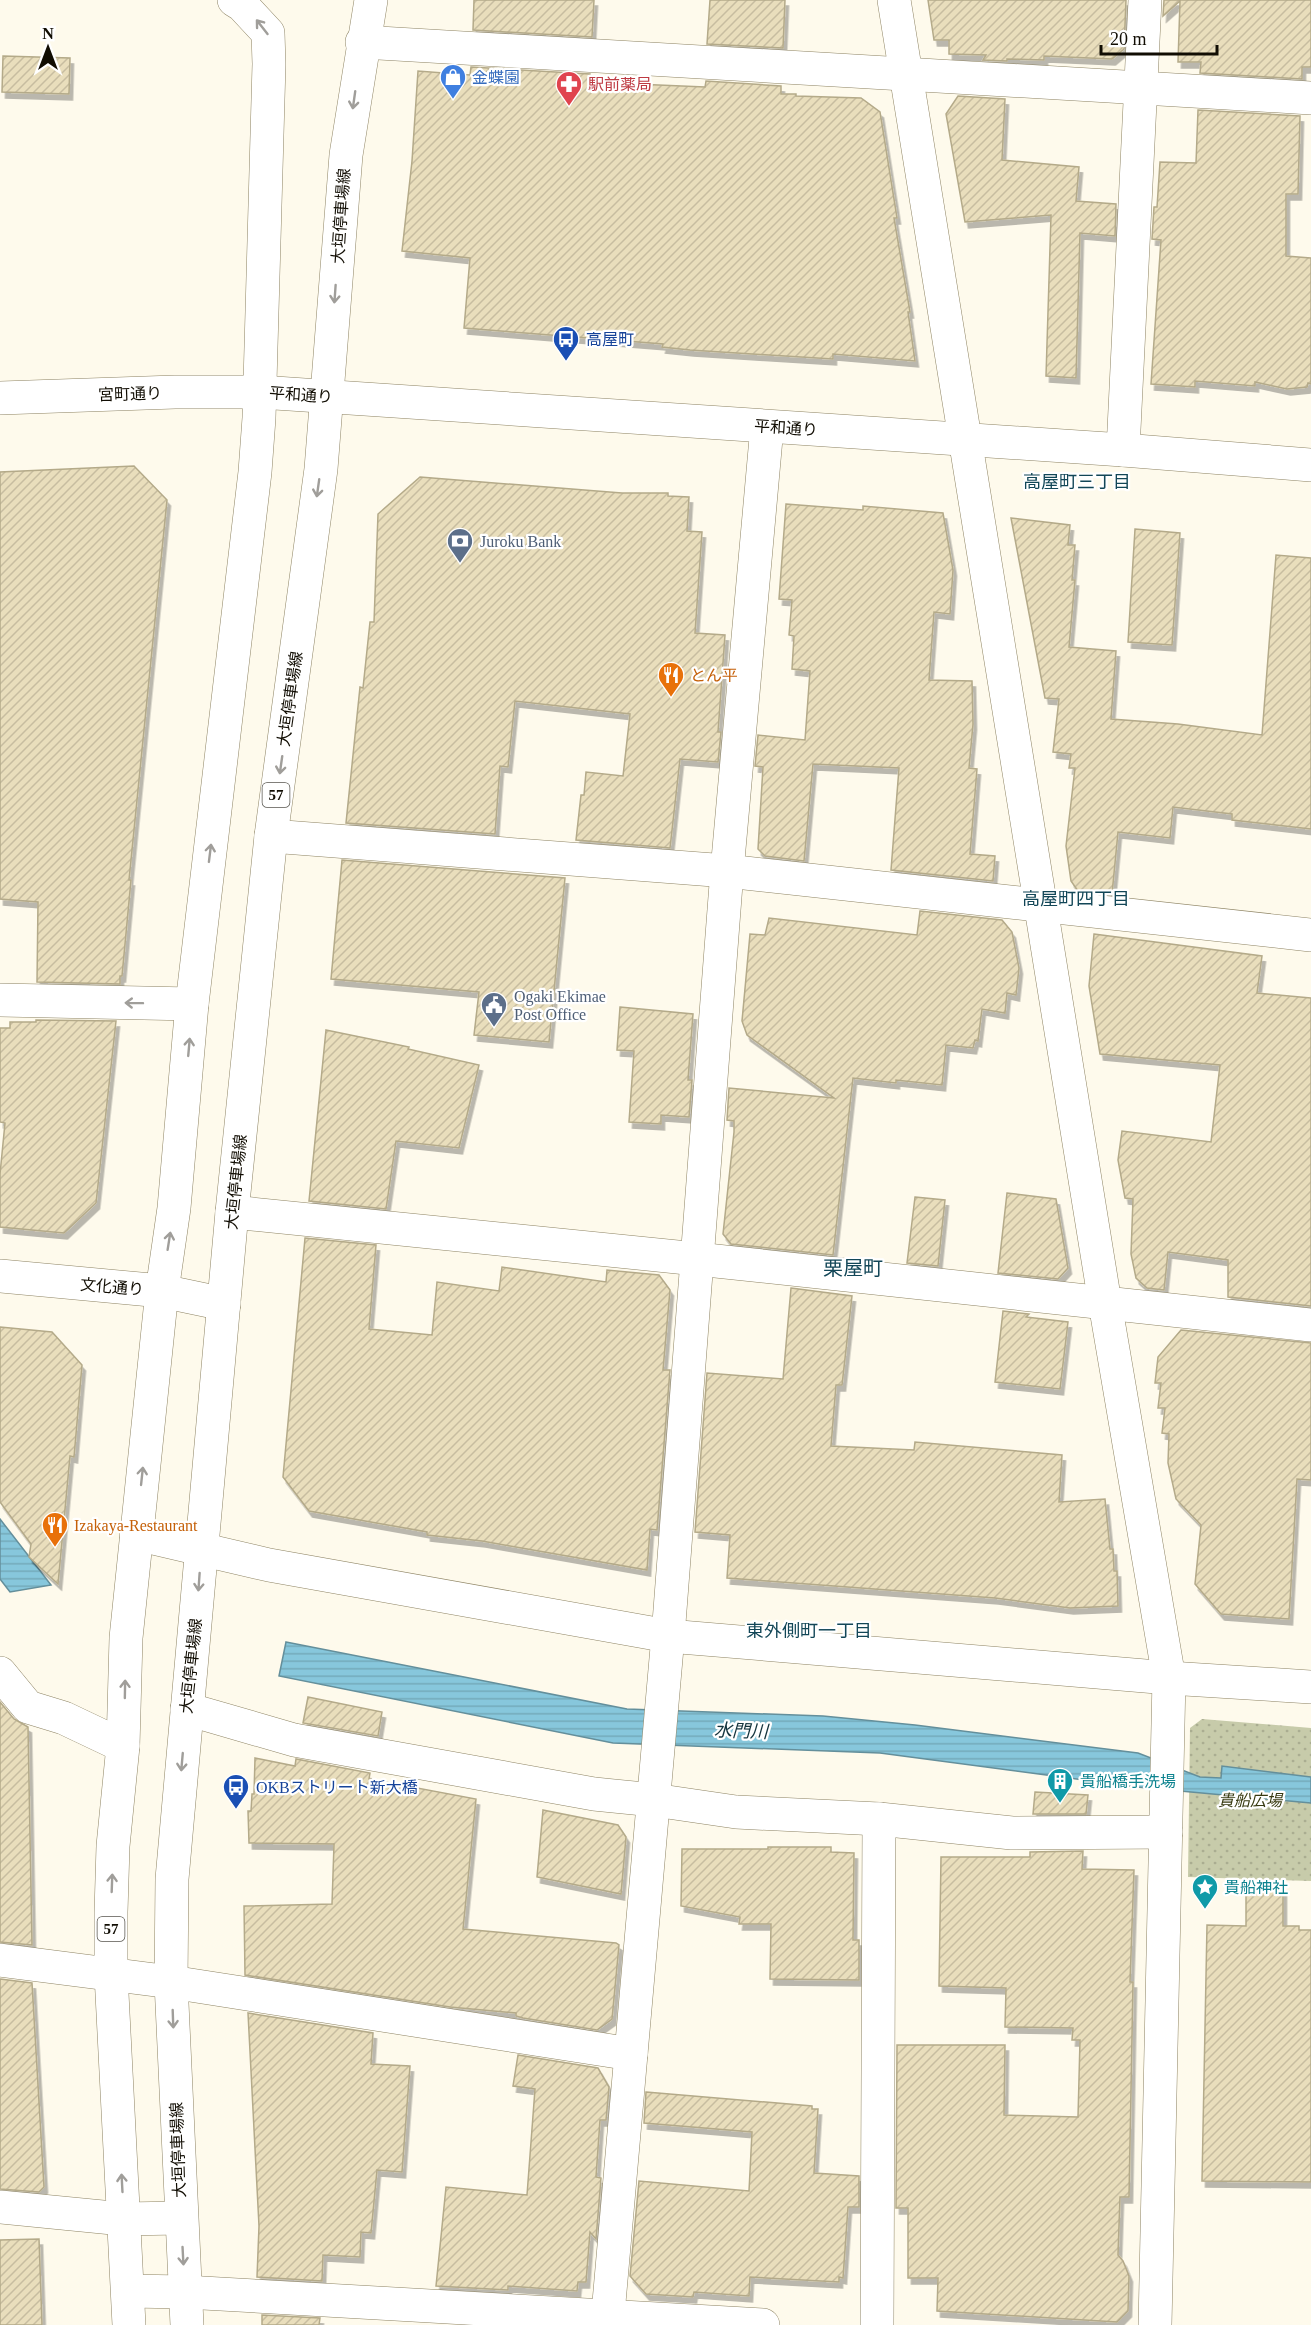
<svg xmlns="http://www.w3.org/2000/svg" width="1311" height="2325" font-family="'Times New Roman','Noto Sans JP',serif">
	<style>
		.park { fill: url(#park-dots) }
		.water { fill: url(#water-rules); stroke: #648f9b; stroke-width: 1.5 }
		.building { fill: url(#building-hatch); stroke: #b4aa89; stroke-width: 1.5; filter: url(#shadow) }
		.lines { fill: none; stroke-linecap: round; stroke-linejoin: round }
		.minor-casing { stroke: #8e8464; stroke-width: 34 }
		.tertiary-casing { stroke: #8e8464; stroke-width: 34 }
		.primary-casing { stroke: #8e8464; stroke-width: 34 }
		.minor { stroke: #fff; stroke-width: 33 }
		.tertiary { stroke: #fff; stroke-width: 33 }
		.primary { stroke: #fff; stroke-width: 33 }
		.oneway { stroke: #a09e9a }
		.labels { text-anchor: middle; dominant-baseline: central; stroke-width: 4.5; stroke-linejoin: round; paint-order: stroke }
		.shield { fill: #fff; stroke: #58564f; stroke-width: 1.5 }
		.shield-label { font-size: 15px; font-weight: bold; fill: #110d03 }
		.shop-label { font-size: 16px; fill: #366cbe; stroke: #fff; text-anchor: start }
		.health-label { font-size: 16px; fill: #be3a42; stroke: #fff; text-anchor: start }
		.street-label { font-size: 16px; fill: #110d03; stroke: #fff }
		.transit-label { font-size: 16px; fill: #164399; stroke: #fff; text-anchor: start }
		.service-label { font-size: 16px; fill: #4e5e75; stroke: #fff; text-anchor: start }
		.food-label { font-size: 16px; fill: #c56008; stroke: #fff; text-anchor: start }
		.culture-label { font-size: 16px; fill: #0d838f; stroke: #fff; text-anchor: start }
		.park-label { font-size: 16px; font-style: italic; fill: #383a11; stroke: #fff }
		.neighbourhood-label { font-size: 18px; fill: #124657; stroke: #fff }
		.water-label { font-size: 18px; font-style: italic; fill: #14343d; stroke: #fff }
		.quarter-label { font-size: 20px; fill: #124657; stroke: #fff }
	</style>
	<defs>
		<pattern id="park-dots" width="8" height="8" patternUnits="userSpaceOnUse" patternTransform="scale(1.5)"><rect width="8" height="8" fill="#c7cbaa"/><path d="M2 2h.1M6 6h.1" fill="none" stroke="#aaad91" stroke-width="1.8" stroke-linecap="round"/></pattern>
		<pattern id="water-rules" width="6" height="5" patternUnits="userSpaceOnUse" patternTransform="scale(1.5)"><rect width="6" height="5" fill="#87c7dc"/><path d="M0 2.5h6" fill="none" stroke="#74aabb"/></pattern>
		<pattern id="building-hatch" width="6" height="6" patternUnits="userSpaceOnUse" patternTransform="scale(1.5)"><rect width="6" height="6" fill="#e9debc"/><path d="M-1 1l2-2M0 6l6-6M5 7l2-2" fill="none" stroke="#c7bda0"/></pattern>
		<filter id="shadow"><feDropShadow dx="3.5" dy="6" stdDeviation="0" flood-color="#0004"/></filter>
	</defs>
	<rect width="100%" height="100%" fill="#fefaec"/>
	<path class="park" d="M1202 1719 1311 1728V1881L1188 1877 1190 1728Z"/>
	<g class="water">
		<path d="M0 1519 51 1585 10 1592 0 1579Z"/>
		<path d="M286 1642 627 1709 823 1716 915 1725 1138 1753 1200 1777 1221 1778 1222 1766 1311 1777V1803L1137 1787 880 1753 613 1743 279 1676Z"/>
	</g>
	<g class="building">
		<path d="M474 0H594L592 37 473 30Z"/>
		<path d="M710 0H785L783 48 707 44Z"/>
		<path d="M928 0H1126L1124 49 1112 59 1044 56V60L1007 59V61L983 60 986 55 949 54V40H934Z"/>
		<path d="M1164 0H1311V67H1302V79L1200 73 1201 62H1178L1180 1 1163 16Z"/>
		<path d="M3 56 70 58 69 94 2 92Z"/>
		<path d="M471 67 590 74 589 82 705 87 706 81 781 86V94H796V96L861 98 880 112 897 218H894L910 312H908L915 361 833 354V359L690 350 662 347 663 344 464 328 470 258 402 251 412 161 418 71 470 75Z"/>
		<path d="M958 96 1005 99 1002 160 1079 167 1076 201 1116 204 1115 236 1080 233 1076 378 1046 376 1051 215 965 222 946 114Z"/>
		<path d="M1198 110 1300 116 1298 194H1286V256L1311 258V384L1308 383 1307 387 1287 389 1255 382V386L1195 381V387L1151 384 1161 240 1152 239 1154 207H1157L1160 162 1196 163Z"/>
		<path d="M134 466 167 500 129 880H131L122 976H120V984L37 982 38 902 0 899V472Z"/>
		<path d="M420 477 622 493H668V496L689 497 687 531 702 532 695 633 725 635 718 732H721L718 762 680 759 670 848 576 840 581 795H584L586 772 623 776 630 714 515 701 508 767 500 766 495 834 346 823 360 687 363 688 370 622H374L378 514Z"/>
		<path d="M786 504 863 510V506L943 513 953 570 950 614 934 612 929 680 972 681 973 724 969 768 977 769 970 854 995 856 993 881 891 870 899 768 813 764 804 861 765 856 758 849 763 767 755 766 758 735 805 740 810 671 792 669 794 636 789 635 792 600 779 599Z"/>
		<path d="M1011 518 1070 525 1068 545H1075L1072 580H1075L1069 647 1116 651 1111 719 1178 724 1262 735 1276 555 1311 558V829L1232 820V814L1173 807 1170 838 1118 832 1112 894 1078 891 1071 881 1066 846 1075 768H1069L1071 754 1053 752 1059 699 1045 698Z"/>
		<path d="M1135 529 1180 533 1172 645 1128 642Z"/>
		<path d="M342 860 565 878 549 1042 474 1035 479 992 331 979Z"/>
		<path d="M920 911 1002 920 1012 932 1019 968 1016 995 1007 993 1005 1013 982 1009 978 1041 975 1040 973 1048 946 1045 942 1085 896 1080V1083L853 1078 833 1255 731 1244 723 1234 734 1132V1121L727 1120 729 1088 834 1098 747 1035 742 1021 750 934 765 935 769 918 917 935Z"/>
		<path d="M1094 934 1262 956 1257 993 1311 998V1306L1228 1297V1260L1168 1252 1164 1290 1147 1288 1136 1278 1131 1254 1133 1199 1125 1198 1118 1160 1122 1131 1211 1142 1220 1065 1100 1054 1089 986Z"/>
		<path d="M620 1007 693 1014 688 1080H692L689 1117 661 1115V1124L629 1122 634 1051 617 1050Z"/>
		<path d="M36 1020 116 1021 96 1203 64 1233 0 1227V1174L5 1123 0 1122V1028H10V1022H36Z"/>
		<path d="M326 1030 409 1047 408 1049 479 1065 459 1148 396 1141 386 1209 309 1201Z"/>
		<path d="M1007 1193 1056 1199 1068 1268 1058 1279 998 1273Z"/>
		<path d="M915 1197 945 1200 938 1266 907 1263Z"/>
		<path d="M305 1238 376 1245 369 1329 432 1335 437 1282 499 1291 502 1267 606 1282 607 1270 659 1275 670 1290 663 1370H670L657 1530 650 1529 647 1570 482 1541 427 1535V1532L309 1511 283 1477Z"/>
		<path d="M791 1288 852 1296 842 1385H836L831 1446 914 1450 915 1442 1062 1455 1059 1502 1105 1499 1110 1549H1113L1114 1571H1117L1118 1606 1070 1608 995 1598 727 1578 730 1535 695 1532 707 1373 783 1379Z"/>
		<path d="M1003 1311 1029 1314 1026 1317 1068 1322 1060 1389 995 1382Z"/>
		<path d="M0 1327 52 1332 82 1365 74 1457 70 1456 58 1584 29 1557 31 1544 0 1502Z"/>
		<path d="M1181 1330 1311 1343V1480L1297 1479 1289 1619 1221 1614 1195 1584 1201 1525 1176 1499 1168 1463 1169 1434 1162 1433 1165 1408H1158L1161 1383H1155L1158 1357Z"/>
		<path d="M308 1697 382 1712 378 1736 303 1723Z"/>
		<path d="M0 1702 14 1719 28 1727 32 1945 0 1942Z"/>
		<path d="M255 1758 295 1766 296 1759 370 1773 369 1779 476 1799 463 1929 616 1943 619 1945 612 2019 597 2030 523 2018 516 2016V2013L450 2007 245 1975 244 1906 332 1904 334 1844 249 1843 248 1811H251L252 1794H254Z"/>
		<path d="M1035 1792 1088 1795 1086 1814H1033Z"/>
		<path d="M543 1810 618 1825 626 1837 621 1894 537 1877Z"/>
		<path d="M768 1847H831V1852L854 1853 853 1940H859V1980L770 1979 771 1924H739L740 1917 681 1906 682 1849H768Z"/>
		<path d="M1083 1851 1082 1869 1134 1870 1130 1982H1133L1129 2197H1120L1118 2255 1123 2261 1129 2276 1128 2311 1117 2322 937 2311 938 2278H908V2208H896L897 2045H1005L1004 2115 1078 2117 1080 2040H1072L1073 2028 1005 2027 1006 1988 939 1986 941 1857H1030V1852Z"/>
		<path d="M1246 1886H1283V1926H1299V1930H1311V2182L1202 2181 1207 1925 1246 1926Z"/>
		<path d="M0 1979 32 1983 44 2187 39 2192 0 2189Z"/>
		<path d="M248 2013 373 2033 371 2064 410 2066 402 2172 377 2170 371 2233 361 2232 360 2257 323 2255 322 2281 257 2277 259 2226Z"/>
		<path d="M518 2055 598 2068 609 2087 606 2120H600L596 2177 601 2178 596 2239 590 2232 586 2282H578L577 2291 508 2286V2290L436 2286 446 2187 527 2195 535 2089 513 2086Z"/>
		<path d="M646 2092 812 2106V2109H818L814 2173 859 2176V2207H848L843 2278 839 2277V2282L750 2277 749 2296 694 2292 693 2297 646 2294 630 2276 639 2181 749 2191 752 2132 644 2123Z"/>
		<path d="M39 2239 42 2325H0V2240Z"/>
		<path d="M262 2315 320 2318 319 2325H262Z"/>
	</g>
	<g class="lines">
		<g class="minor-casing">
			<g id="minor">
				<path d="M894 0 1105 1303 1169 1678 1155 2325"/>
				<path d="M362 42 1311 98"/>
				<path d="M1123 450 1145 0"/>
				<path d="M271 836 727 871 1311 935"/>
				<path d="M0 1000 192 1004"/>
				<path d="M232 1212 697 1259 1311 1325"/>
				<path d="M0 1673 28 1707 64 1718 123 1746"/>
				<path d="M187 1709 294 1740 594 1794 654 1800 736 1812 879 1819 1012 1833 1166 1832"/>
				<path d="M0 1960 171 1982 631 2054"/>
				<path d="M0 2207 123 2219 181 2218"/>
				<path d="M128 2291 185 2292 763 2325"/>
				<path d="M607 2325 668 1636 727 871 767 427"/>
				<path d="M877 2325 879 1819"/>
			</g>
		</g>
		<g class="tertiary-casing">
			<g id="tertiary">
				<path d="M0 398 175 392H260L1123 450 1311 465"/>
				<path d="M0 1276 162 1291 224 1304"/>
				<path d="M136 1534 269 1565 668 1636 1169 1678 1311 1687"/>
			</g>
		</g>
		<g class="primary-casing">
			<g id="primary">
				<path d="M129 2325 111 1974V1912L113 1846 123 1746 126 1638 162 1291 174 1208 192 1004 255 472 259 418 269 64 268 33 242 5 234 0"/>
				<path d="M187 2325 171 1982 172 1879 232 1212 271 836 321 469 346 155 371 0"/>
			</g>
		</g>
		<use href="#minor" class="minor"/>
		<use href="#tertiary" class="tertiary"/>
		<use href="#primary" class="primary"/>
	</g>
	<defs><path id="oneway-shaft" d="M-6 0H5M1.5-3L5.5 0L1.5 3" fill="none" stroke-width="1.6" stroke-linecap="round" stroke-linejoin="round" transform="scale(1.5)"/></defs>
	<g class="oneway">
		<use href="#oneway-shaft" transform="translate(262 27) rotate(-128)"/>
		<use href="#oneway-shaft" transform="translate(354 100) rotate(98)"/>
		<use href="#oneway-shaft" transform="translate(335 294) rotate(94)"/>
		<use href="#oneway-shaft" transform="translate(318 488) rotate(98)"/>
		<use href="#oneway-shaft" transform="translate(281 765) rotate(98)"/>
		<use href="#oneway-shaft" transform="translate(210 853) rotate(-83)"/>
		<use href="#oneway-shaft" transform="translate(134 1003) rotate(-179)"/>
		<use href="#oneway-shaft" transform="translate(189 1047) rotate(-85)"/>
		<use href="#oneway-shaft" transform="translate(169 1241) rotate(-81)"/>
		<use href="#oneway-shaft" transform="translate(142 1476) rotate(-84)"/>
		<use href="#oneway-shaft" transform="translate(199 1582) rotate(94)"/>
		<use href="#oneway-shaft" transform="translate(125 1689) rotate(-89)"/>
		<use href="#oneway-shaft" transform="translate(182 1762) rotate(95)"/>
		<use href="#oneway-shaft" transform="translate(112 1883) rotate(-88)"/>
		<use href="#oneway-shaft" transform="translate(173 2019) rotate(88)"/>
		<use href="#oneway-shaft" transform="translate(122 2183) rotate(-93)"/>
		<use href="#oneway-shaft" transform="translate(183 2256) rotate(87)"/>
	</g>
	<defs>
		<g id="shop-pin" transform="scale(1.35)"><path d="M0 17L-7.5 6A9.5 9.5 0 1 1 7.5 6Z" fill="#3f7fe0" stroke="#fff"/><path d="M-5-2.5h2.3a2.7 3.5 0 0 1 5.4 0H5L5.5 6h-11ZM-1.5-2.5h3a1.5 2.3 0 0 0-3 0Z" fill="#fff"/></g>
		<g id="pharmacy-pin" transform="scale(1.35)"><path d="M0 17L-7.5 6A9.5 9.5 0 1 1 7.5 6Z" fill="#e0444e" stroke="#fff"/><path d="M-2-6h4v4h4v4h-4v4h-4v-4h-4v-4h4Z" fill="#fff"/></g>
		<g id="bus-pin" transform="scale(1.35)"><path d="M0 17L-7.5 6A9.5 9.5 0 1 1 7.5 6Z" fill="#1a4fb4" stroke="#fff"/><path d="M-5-6H5V4H4V6H2V4H-2V6H-4V4H-5ZM-3.5-4V0h7V-4ZM-3.5 1.2v1.5H-2V1.2ZM2 1.2v1.5H3.5V1.2Z" fill="#fff"/></g>
		<g id="bank-pin" transform="scale(1.35)"><path d="M0 17L-7.5 6A9.5 9.5 0 1 1 7.5 6Z" fill="#5c6f8a" stroke="#fff"/><path d="M-6-4H6V4H-6ZM0-2.3a2.3 2.3 0 1 0 0 4.6a2.3 2.3 0 1 0 0-4.6Z" fill="#fff"/></g>
		<g id="restaurant-pin" transform="scale(1.35)"><path d="M0 17L-7.5 6A9.5 9.5 0 1 1 7.5 6Z" fill="#e8710a" stroke="#fff"/><path d="M-5-6h1v4h1v-4h1v4h1v-4h1v5L-1.5 .5V6h-2V.5L-5-1ZM5-6V6H3V1.5H1.5Q1.5-4 5-6Z" fill="#fff"/></g>
		<g id="civic-pin" transform="scale(1.35)"><path d="M0 17L-7.5 6A9.5 9.5 0 1 1 7.5 6Z" fill="#5c6f8a" stroke="#fff"/><path d="M-.6-6.5H3V-4.5H.6V-3L4-1V1h2V6H-6V1h2V-1L-.6-3ZM-1.2 2.5V6h2.4V2.5Z" fill="#fff"/></g>
		<g id="building-pin" transform="scale(1.35)"><path d="M0 17L-7.5 6A9.5 9.5 0 1 1 7.5 6Z" fill="#0f9aa8" stroke="#fff"/><path d="M-4-6H4V6H1V3H-1V6H-4ZM-2.5-4.3h1.7v1.8h-1.7ZM.8-4.3h1.7v1.8H.8ZM-2.5-1h1.7V.8h-1.7ZM.8-1h1.7V.8H.8Z" fill="#fff"/></g>
		<g id="sight-pin" transform="scale(1.35)"><path d="M0 17L-7.5 6A9.5 9.5 0 1 1 7.5 6Z" fill="#0f9aa8" stroke="#fff"/><path d="M0-6L1.8-2.2L6-1.7L2.9 1.2L3.7 5.4L0 3.3L-3.7 5.4L-2.9 1.2L-6-1.7L-1.8-2.2Z" fill="#fff"/></g>
	</defs>
	<g fill-rule="evenodd">
		<use href="#shop-pin" x="453" y="77"/>
		<use href="#pharmacy-pin" x="569" y="84"/>
		<use href="#bus-pin" x="566" y="339"/>
		<use href="#bank-pin" x="460" y="541"/>
		<use href="#restaurant-pin" x="671" y="675"/>
		<use href="#civic-pin" x="494" y="1005"/>
		<use href="#restaurant-pin" x="55" y="1525"/>
		<use href="#building-pin" x="1060" y="1781"/>
		<use href="#bus-pin" x="236" y="1787"/>
		<use href="#sight-pin" x="1205" y="1887"/>
	</g>
	<g class="labels">
		<g class="shield">
			<rect x="262.5" y="783" width="27" height="24" rx="4.5"/>
			<rect x="97.5" y="1917" width="27" height="24" rx="4.5"/>
		</g>
		<g class="shield-label">
			<text x="276" y="795">57</text>
			<text x="111" y="1929">57</text>
		</g>
		<g class="shop-label">
			<text x="472" y="77">金蝶園</text>
		</g>
		<g class="health-label">
			<text x="588" y="84">駅前薬局</text>
		</g>
		<g class="street-label">
			<text transform="translate(341 216) rotate(-86)">大垣停車場線</text>
			<text transform="translate(130 394) rotate(-2)">宮町通り</text>
			<text transform="translate(301 395) rotate(4)">平和通り</text>
			<text transform="translate(786 428) rotate(4)">平和通り</text>
			<text transform="translate(290 699) rotate(-82)">大垣停車場線</text>
			<text transform="translate(236 1182) rotate(-84)">大垣停車場線</text>
			<text transform="translate(112 1287) rotate(5)">文化通り</text>
			<text transform="translate(191 1666) rotate(-84)">大垣停車場線</text>
			<text transform="translate(178 2150) rotate(-92)">大垣停車場線</text>
		</g>
		<g class="transit-label">
			<text x="586" y="339">高屋町</text>
			<text x="256" y="1787">OKBストリート新大橋</text>
		</g>
		<g class="service-label">
			<text x="480" y="541">Juroku Bank</text>
			<text x="514" y="996">Ogaki Ekimae<tspan x="514" dy="18">Post Office</tspan></text>
		</g>
		<g class="food-label">
			<text x="690" y="675">とん平</text>
			<text x="74" y="1525">Izakaya-Restaurant</text>
		</g>
		<g class="culture-label">
			<text x="1080" y="1781">貴船橋手洗場</text>
			<text x="1224" y="1887">貴船神社</text>
		</g>
		<g class="park-label">
			<text x="1250" y="1800">貴船広場</text>
		</g>
		<g class="neighbourhood-label">
			<text x="1077" y="482">高屋町三丁目</text>
			<text x="1076" y="899">高屋町四丁目</text>
			<text x="809" y="1631">東外側町一丁目</text>
		</g>
		<g class="water-label">
			<text transform="translate(741 1731) rotate(2)">水門川</text>
		</g>
		<g class="quarter-label">
			<text x="853" y="1268">栗屋町</text>
		</g>
	</g>
	<g transform="translate(48 48)" stroke="#ffffff" stroke-width="4.5" paint-order="stroke">
	<path d="M0-4.5L10 22L0 15L-10 22Z" fill="#110d03"/>
	<text y="-9" font-size="16" font-weight="bold" text-anchor="middle" fill="#110d03">N</text>
	</g>
	<path d="M1101 45v9h116v-9" fill="none" stroke="#110d03" stroke-width="3"/>
	<text x="1110" y="45" font-size="18" fill="#110d03" stroke="#ffffff" stroke-width="4.5" paint-order="stroke">20 m</text>
</svg>
